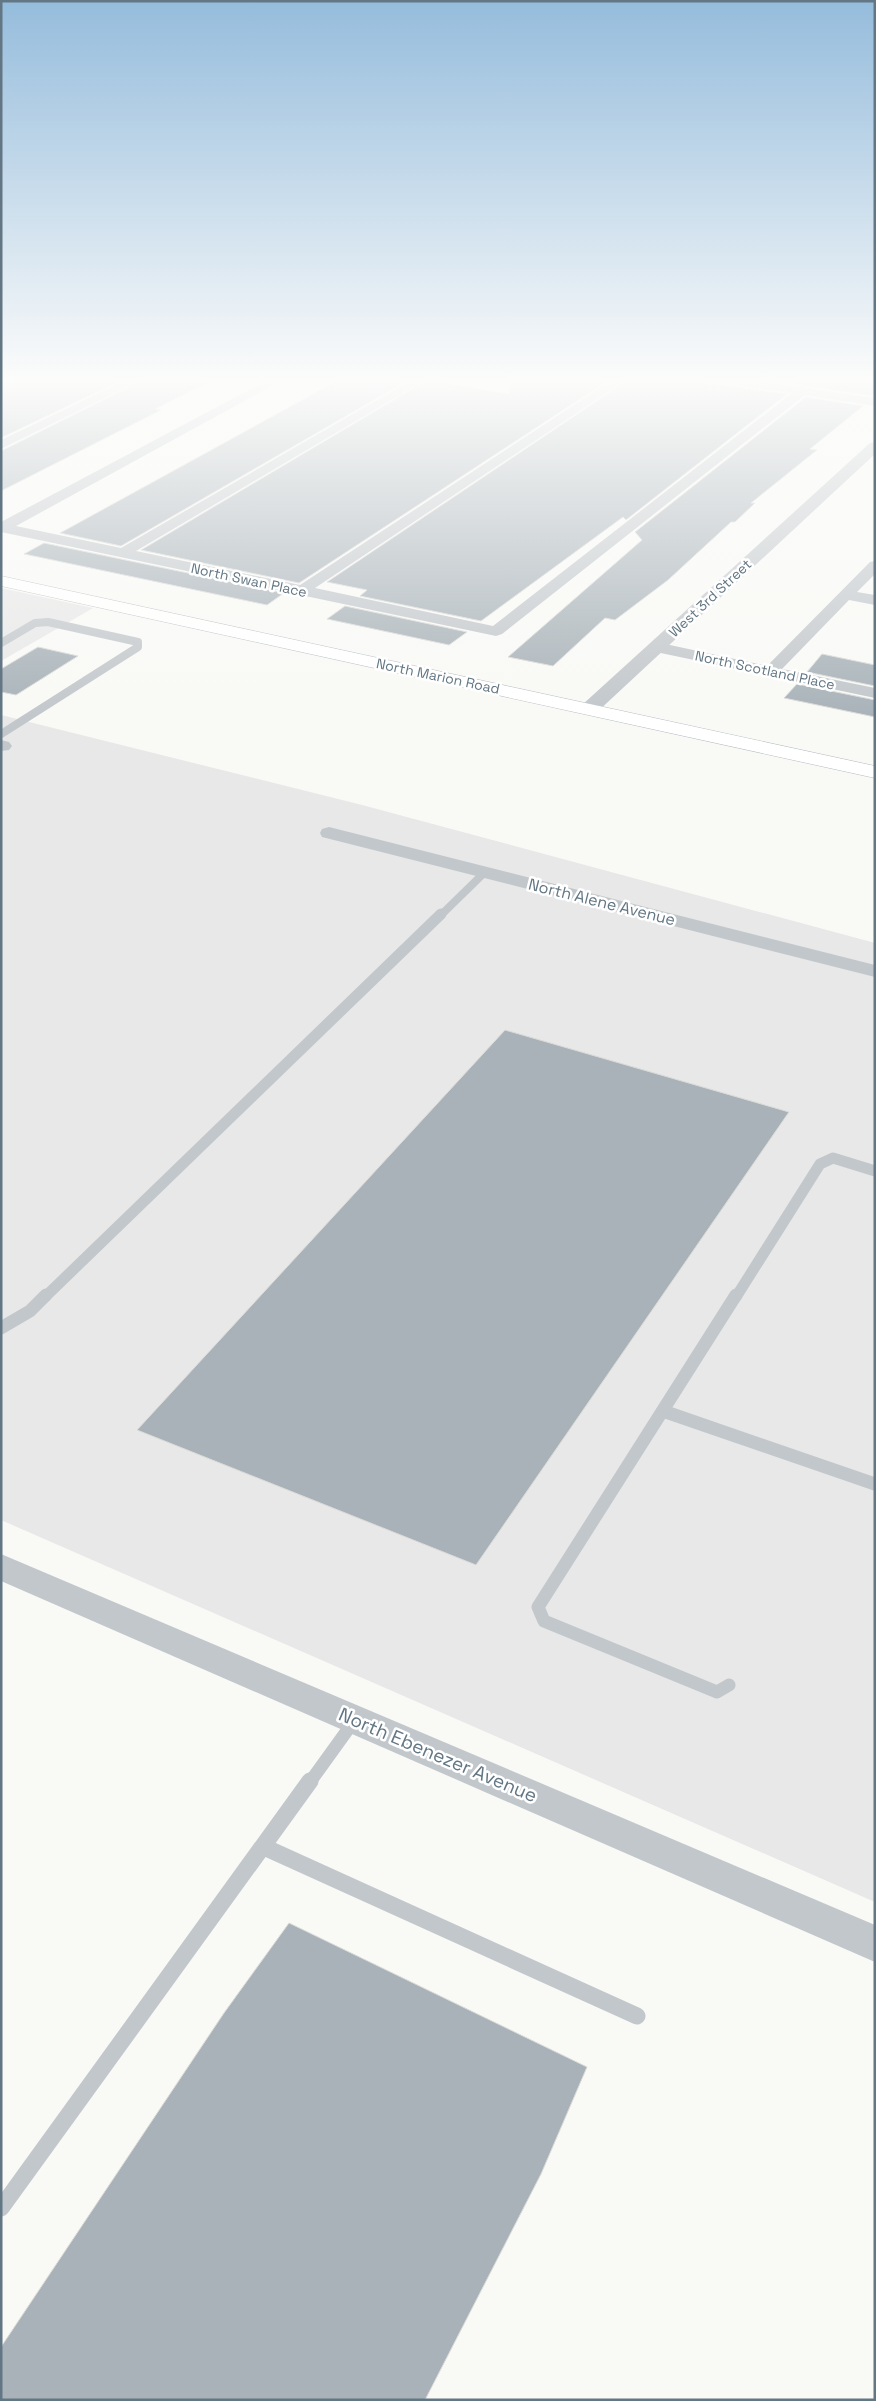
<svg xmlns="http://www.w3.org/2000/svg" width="876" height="2401" font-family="'Space Grotesk',sans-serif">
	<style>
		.built { fill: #e7e8e7 }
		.building { fill: #a8b2b8; stroke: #dbdbd8 }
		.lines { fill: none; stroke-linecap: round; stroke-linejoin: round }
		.secondary-casing { stroke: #b4bbc0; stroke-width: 1 }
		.service-far3 { stroke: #c2c7cb; stroke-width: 8 }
		.service-far2 { stroke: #c2c7cb; stroke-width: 11 }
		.service-far1 { stroke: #c2c7cb; stroke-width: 13 }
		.service { stroke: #c2c7cb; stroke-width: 17 }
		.minor { fill: #c2c7cb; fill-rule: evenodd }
		.tertiary { fill: #c2c7cb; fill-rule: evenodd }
		.secondary { fill: #fff; fill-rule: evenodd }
		.labels { text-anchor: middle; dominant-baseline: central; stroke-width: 5; stroke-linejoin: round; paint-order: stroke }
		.far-street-label { font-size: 14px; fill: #627683; stroke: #fff }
		.street-label { font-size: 16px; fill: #627683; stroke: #fff }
		.near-street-label { font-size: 19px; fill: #627683; stroke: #fff }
	</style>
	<rect width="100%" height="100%" fill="#f9f9f6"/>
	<g class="built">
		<path d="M1 588 93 608 1 661Z"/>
		<path d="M1 715 362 805 875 943V1902L1 1520Z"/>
	</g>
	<g class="building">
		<path d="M1 382H118L1 438Z"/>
		<path d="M139 382H209L155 409 161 410 1 491V451Z"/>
		<path d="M335 382H405L121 546 60 533Z"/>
		<path d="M424 382H441L509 394 510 382H606L299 583 141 550Z"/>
		<path d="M625 382H699L787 394 626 520 623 517 481 621 360 596 367 590 327 582Z"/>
		<path d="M796 382H875V396L792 384Z"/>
		<path d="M806 397 863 406 810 449 817 450 751 503H755L735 522H731L668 580 615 620 605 618 553 666 508 657 642 540 635 532Z"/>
		<path d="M44 543 284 593 267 605 24 554Z"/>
		<path d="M345 606 467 632 449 645 327 619Z"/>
		<path d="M38 647 78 656 16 695 1 692V669Z"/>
		<path d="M822 654 875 665V686L807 672Z"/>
		<path d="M797 684 875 700V717L784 698Z"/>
		<path d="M505 1030 789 1112 476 1565 137 1430Z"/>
		<path d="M289 1923 587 2067 541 2174 425 2400H1V2347L224 2013Z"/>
	</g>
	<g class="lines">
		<g class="secondary-casing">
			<path id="secondary" d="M1 576 875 766V778L1 586Z"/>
		</g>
		<g class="service-far3">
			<path d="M1 643 35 623 48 622 138 642V647L1 734"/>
			<path d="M440 916 485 872"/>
		</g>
		<g class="service-far2">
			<path d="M45 1297 441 914"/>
			<path d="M736 1297 820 1164 833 1158 875 1171"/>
		</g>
		<g class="service-far1">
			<path d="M1 1328 30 1311 46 1295"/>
			<path d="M663 1411 875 1484"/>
			<path d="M729 1685 717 1692 544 1621 538 1607 736 1295"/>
			<path d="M310 1782 354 1721"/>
		</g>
		<g class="service">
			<path d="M264 1847 637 2016"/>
			<path d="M1 2208 310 1781"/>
		</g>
		<g class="minor">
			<path d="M122 382H137L1 449V440Z"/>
			<path d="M264 382H279L16 526 121 548 408 382H422L136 551 300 585 609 382H623L315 588 493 626 792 393 740 386 734 382H763L875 398V406L805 395 502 634 496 636 1 532V522Z"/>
			<path d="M875 561V574L857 592 875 595V605L849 600 782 669 875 688V698L656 652 650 650 648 647 650 644 656 642 767 666 870 562Z"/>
			<path d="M1 740 9 742 12 746 9 750 1 751Z"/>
			<path d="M329 827 875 965V977L322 837 320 833 322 829Z"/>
		</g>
		<g class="tertiary">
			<path d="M875 442V454L596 713 589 715 582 713 579 709 582 705 870 443Z"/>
			<path d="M1 1554 875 1925V1962L1 1581Z"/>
		</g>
		<use href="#secondary" class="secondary"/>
	</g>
	<linearGradient id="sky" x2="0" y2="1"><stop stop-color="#95bcdc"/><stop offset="0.53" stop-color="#fcfcfb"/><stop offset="1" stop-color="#fcfcfb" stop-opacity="0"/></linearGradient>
	<rect width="876" height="718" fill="url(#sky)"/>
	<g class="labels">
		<g class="far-street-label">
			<text transform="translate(249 580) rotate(12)">North Swan Place</text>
			<text transform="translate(710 598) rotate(-43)">West 3rd Street</text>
			<text transform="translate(765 670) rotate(12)">North Scotland Place</text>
			<text transform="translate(438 676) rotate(12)">North Marion Road</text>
		</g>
		<g class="street-label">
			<text transform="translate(602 902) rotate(14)">North Alene Avenue</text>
		</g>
		<g class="near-street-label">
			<text transform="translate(438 1755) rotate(23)">North Ebenezer Avenue</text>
		</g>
	</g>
	<rect width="876" height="2401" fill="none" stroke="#627683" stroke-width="5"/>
</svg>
